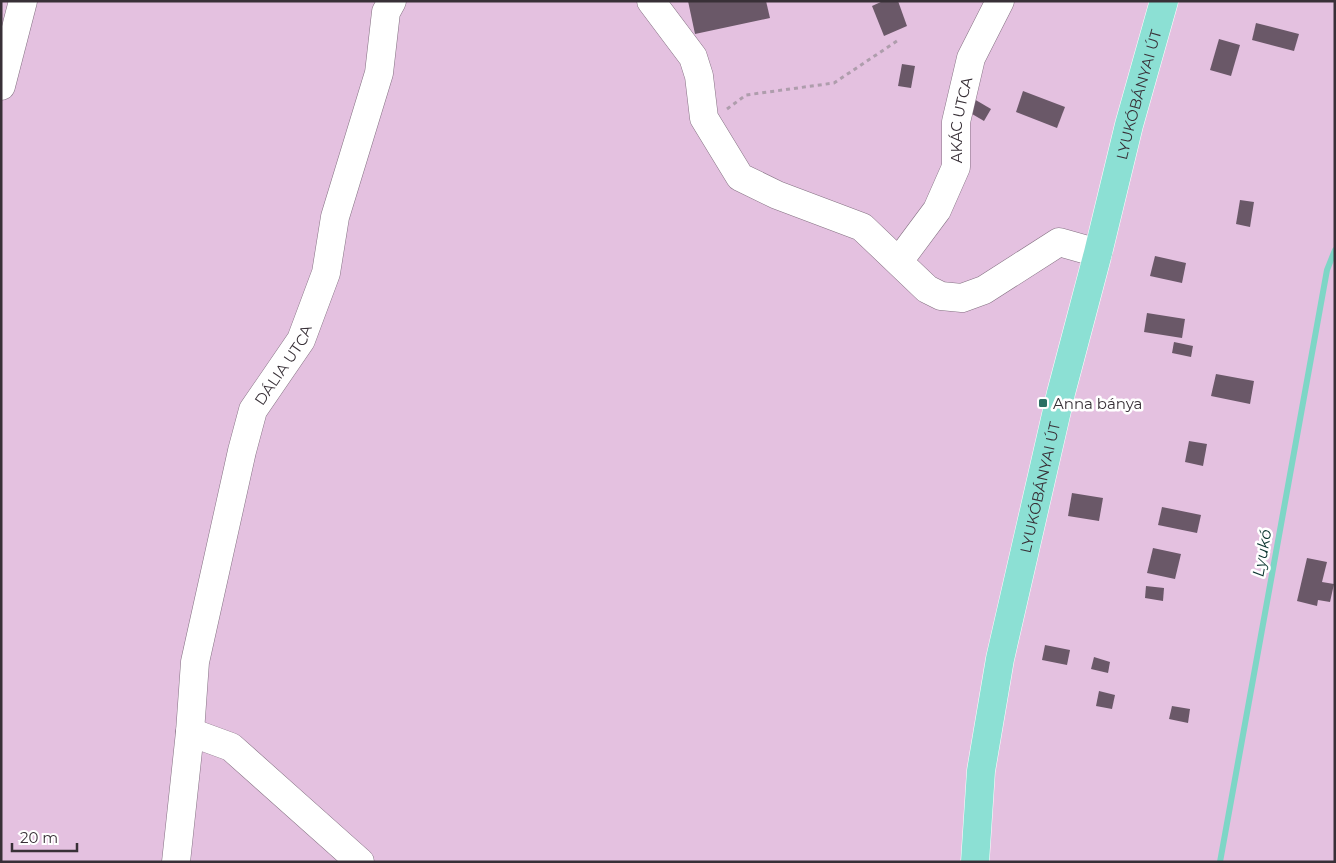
<svg xmlns="http://www.w3.org/2000/svg" width="1336" height="863" font-family="Montserrat,sans-serif">
	<style>
		.green { fill: #e4c1e0 }
		.lines { fill: none; stroke-linecap: round; stroke-linejoin: round }
		.stream { stroke: #7ed6c6; stroke-width: 6 }
		.building { fill: #6a5868 }
		.minor-casing { stroke: #847182; stroke-width: 29 }
		.major-casing { stroke: #fff; stroke-width: 29 }
		.path { stroke: #ae9dac; stroke-width: 3; stroke-dasharray: 4 4; stroke-linecap: butt }
		.minor { stroke: #fff; stroke-width: 28 }
		.major { stroke: #8ce0d4; stroke-width: 28 }
		.poi-dot { fill: #2a7064; stroke: #fff; stroke-width: 2 }
		.labels { text-anchor: middle; dominant-baseline: central; stroke-width: 5; stroke-linejoin: round; paint-order: stroke }
		.street-label { font-size: 15px; fill: #383037; stroke: #fff }
		.poi-label { font-size: 15px; fill: #383037; stroke: #fff; text-anchor: start }
		.water-label { font-size: 16px; font-style: italic; fill: #0b3630; stroke: #fff }
	</style>
	<rect width="100%" height="100%" fill="#eed8ec"/>
	<rect class="green" x="1" y="1" width="1334" height="861"/>
	<g class="lines">
		<path class="stream" d="M1220 862 1327 270 1335 250"/>
	</g>
	<g class="building">
		<path d="M688 1H766L770 18 695 34Z"/>
		<path d="M883 1H898L907 26 884 36 872 6Z"/>
		<path d="M1256 23 1299 34 1294 51 1252 40Z"/>
		<path d="M1219 39 1240 45 1231 76 1210 70Z"/>
		<path d="M902 64 915 66 911 88 898 86Z"/>
		<path d="M1023 91 1065 107 1057 128 1016 112Z"/>
		<path d="M974 99 991 109 984 121 967 111Z"/>
		<path d="M1240 200 1254 202 1250 227 1236 224Z"/>
		<path d="M1155 256 1186 263 1182 283 1150 276Z"/>
		<path d="M1147 313 1185 319 1182 338 1144 332Z"/>
		<path d="M1174 342 1193 346 1191 357 1172 353Z"/>
		<path d="M1216 374 1254 381 1250 404 1211 396Z"/>
		<path d="M1189 441 1207 444 1203 466 1185 462Z"/>
		<path d="M1072 493 1103 498 1099 521 1068 516Z"/>
		<path d="M1162 507 1201 515 1197 533 1158 525Z"/>
		<path d="M1153 548 1181 554 1175 579 1147 573Z"/>
		<path d="M1307 558 1327 562 1322 582 1334 584 1330 602 1318 600 1317 606 1297 601Z"/>
		<path d="M1146 586 1164 588 1163 601 1145 598Z"/>
		<path d="M1045 645 1070 650 1067 665 1042 660Z"/>
		<path d="M1094 657 1110 662 1108 673 1091 669Z"/>
		<path d="M1099 691 1115 695 1112 709 1096 706Z"/>
		<path d="M1172 706 1190 709 1188 723 1169 719Z"/>
	</g>
	<g class="lines">
		<g class="minor-casing">
			<g id="minor">
				<path d="M651 1 693 57 699 76 704 118 740 177 777 195 862 227 927 289 941 296 962 298 984 290 1059 242 1098 253"/>
				<path d="M1 86 23 1"/>
				<path id="s1" d="M899 261 937 210 956 167V122L971 58 1000 1"/>
				<path d="M190 732 231 747 360 862"/>
				<path id="s2" d="M176 862 190 732 195 662 242 451 253 410 301 340 326 273 335 217 379 73 386 12 392 1"/>
			</g>
		</g>
		<g class="major-casing">
			<g id="major">
				<path id="s3" d="M975 862 981 771 1000 659 1061 393 1098 253 1129 125 1164 1"/>
			</g>
		</g>
		<path class="path" d="M727 109 746 95 834 83 900 39"/>
		<use href="#minor" class="minor"/>
		<use href="#major" class="major"/>
	</g>
	<rect class="poi-dot" x="1038" y="398" width="10" height="10" rx="2.5"/>
	<g class="labels">
		<g class="street-label">
			<text stroke="none"><textPath href="#s3" startOffset="786">LYUKÓBÁNYAI ÚT</textPath></text>
			<text stroke="none"><textPath href="#s1" startOffset="158">AKÁC UTCA</textPath></text>
			<text stroke="none"><textPath href="#s2" startOffset="514">DÁLIA UTCA</textPath></text>
			<text stroke="none"><textPath href="#s3" startOffset="381">LYUKÓBÁNYAI ÚT</textPath></text>
		</g>
		<g class="poi-label">
			<text x="1053" y="403">Anna bánya</text>
		</g>
		<g class="water-label">
			<text transform="translate(1262 553) rotate(-80)">Lyukó</text>
		</g>
	</g>
	<rect width="1336" height="863" fill="none" stroke="#383037" stroke-width="5"/>
	<path d="M12 843v8h65v-8" fill="none" stroke="#383037" stroke-width="2.5"/>
	<text x="20" y="843" font-size="15" fill="#383037" stroke="#ffffff" stroke-width="4" paint-order="stroke">20 m</text>
</svg>
